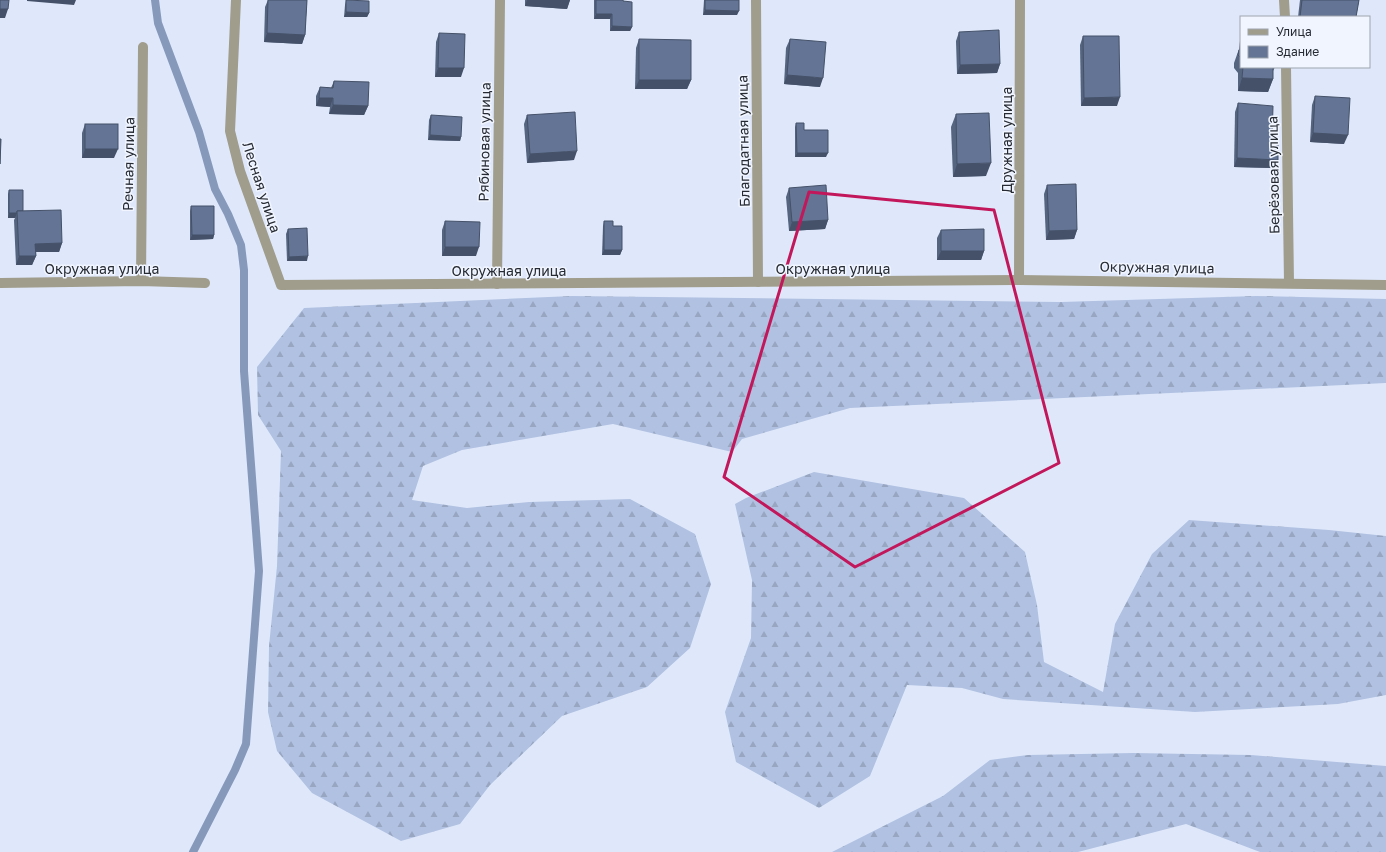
<svg xmlns="http://www.w3.org/2000/svg" width="1386" height="852" font-family="'Golos Text',sans-serif">
	<style>
		.forest { fill: url(#forest-firs) }
		.lines { fill: none; stroke-linecap: round; stroke-linejoin: round }
		.stream { stroke: #8799bb; stroke-width: 8 }
		.minor { stroke: #a09d8c; stroke-width: 10 }
		.wall { fill: #55647f }
		.shaded-wall { fill: #455168 }
		.building { fill: #637494; stroke: #455168 }
		.marked { fill: none; stroke: #c2185b; stroke-width: 3; stroke-linejoin: round }
		.labels { text-anchor: middle; dominant-baseline: central; stroke-width: 3; stroke-linejoin: round; paint-order: stroke }
		.street-label { font-size: 14px; fill: #262b33; stroke: #f0f5ff }
	</style>
	<defs>
		<pattern id="forest-firs" width="22" height="20" patternUnits="userSpaceOnUse"><rect width="22" height="20" fill="#b1c1e1"/><path d="M5 1l3.5 6h-7zM16 11l3.5 6h-7z" fill="#98a6c2"/></pattern>
	</defs>
	<rect width="100%" height="100%" fill="#dfe8fb"/>
	<g class="forest">
		<path d="M572 296 1061 302 1256 296 1386 299V383L850 408 742 439 732 452 613 424 462 450 423 466 412 500 467 508 529 502 630 499 695 534 711 584 690 648 647 687 562 716 490 785 460 824 401 841 312 793 277 751 268 712 269 646 277 566 281 451 258 415 257 367 304 308Z"/>
		<path d="M814 472 964 498 1025 552 1037 605 1044 662 1103 692 1115 624 1152 554 1189 520 1329 530 1386 536V695L1338 704 1195 712 1003 699 962 688 907 685 870 776 819 808 736 762 725 712 751 638 752 580 735 504 746 498Z"/>
		<path d="M1133 753 1251 755 1386 766V852H1260L1186 824 1078 852H832L943 796 990 760 1028 755Z"/>
	</g>
	<g class="lines">
		<path class="stream" d="M155 0 158 23 199 132 215 189 228 214 241 245 244 270V371L259 571 246 744 235 770 193 852"/>
		<g class="minor">
			<path d="M236 0 230 131 240 171 281 285 1019 280 1386 285"/>
			<path d="M756 0 758 282"/>
			<path d="M1284 0 1285 17"/>
			<path d="M1286 67 1289 283"/>
			<path d="M1019 280 1020 0"/>
			<path d="M141 281 143 47"/>
			<path d="M0 283 141 281 205 283"/>
			<path d="M497 284 500 0"/>
		</g>
	</g>
	<g class="wall">
		<path d="M268 0H307L305 35 302 44 264 42 265 7Z"/>
		<path d="M346 0 369 13 367 17H344L345 5Z"/>
		<path d="M525 0H570L567 9 525 6Z"/>
		<path d="M594 0H623L632 27 630 31H610V19H594Z"/>
		<path d="M704 0H739L737 15H703Z"/>
		<path d="M1300 0H1359L1356 17H1298Z"/>
		<path d="M959 32 1000 64 997 73 957 74 956 41Z"/>
		<path d="M439 33 461 77H435L436 42Z"/>
		<path d="M1083 36 1117 106H1081L1080 45Z"/>
		<path d="M1241 37V67H1275L1273 71V79L1268 92 1238 91V73L1234 68V63L1239 49 1240 41Z"/>
		<path d="M639 39 691 80 687 89H635L636 48Z"/>
		<path d="M790 39 820 87 784 84 786 48Z"/>
		<path d="M334 81 368 106 364 115 329 114 330 107 316 106V96L320 87 331 88Z"/>
		<path d="M1315 96 1344 144 1310 142 1312 105Z"/>
		<path d="M1238 103 1272 141 1275 168 1234 167 1235 112Z"/>
		<path d="M956 114 986 176 953 177 951 127Z"/>
		<path d="M431 115 461 137 460 141 428 140 429 120Z"/>
		<path d="M527 115 574 160 527 163 524 124Z"/>
		<path d="M796 123 826 157H795V127Z"/>
		<path d="M85 124 114 158H82V133Z"/>
		<path d="M1047 185 1077 230 1074 239 1046 240 1044 194Z"/>
		<path d="M789 188 828 220 825 229 789 231 786 197Z"/>
		<path d="M9 190 23 211 62 243 59 252H36V256L32 265H16L14 220 15 218H8V194Z"/>
		<path d="M191 206 214 235 213 239 190 240V211Z"/>
		<path d="M445 221 476 256H442V230Z"/>
		<path d="M604 221 613 226 622 250 620 255H602L603 226Z"/>
		<path d="M288 229 307 261H287L286 234Z"/>
		<path d="M941 230 984 251 981 260H937V238Z"/>
	</g>
	<g class="shaded-wall">
		<path d="M27 0H76L74 5 27 1Z"/>
		<path d="M527 0H570L567 9 525 6Z"/>
		<path d="M0 9H8L5 18H0Z"/>
		<path d="M705 10 739 11 737 15H703Z"/>
		<path d="M346 12 369 13 367 17H344Z"/>
		<path d="M596 14H612L610 19H594Z"/>
		<path d="M612 26 632 27 630 31H610Z"/>
		<path d="M267 33 305 35 302 44 264 42Z"/>
		<path d="M1000 64 997 73 957 74 960 65Z"/>
		<path d="M438 68H464L461 77H435Z"/>
		<path d="M787 75 823 78 820 87 784 84Z"/>
		<path d="M1242 78 1273 79 1268 92 1238 91Z"/>
		<path d="M639 80H691L687 89H635Z"/>
		<path d="M1120 97 1117 106H1081L1084 98Z"/>
		<path d="M319 98H333L330 107 316 106Z"/>
		<path d="M333 105 368 106 364 115 329 114Z"/>
		<path d="M1313 133 1348 135 1344 144 1310 142Z"/>
		<path d="M430 135 461 137 460 141 428 140Z"/>
		<path d="M85 149H118L114 158H82Z"/>
		<path d="M577 151 574 160 527 163 530 154Z"/>
		<path d="M797 153H828L826 157H795Z"/>
		<path d="M1237 158 1278 160 1275 168 1234 167Z"/>
		<path d="M991 163 986 176 953 177 957 164Z"/>
		<path d="M9 213H17L15 218H8Z"/>
		<path d="M828 220 825 229 789 231 792 222Z"/>
		<path d="M1077 230 1074 239 1046 240 1049 231Z"/>
		<path d="M192 235H214L213 239 190 240Z"/>
		<path d="M62 243 59 252H32L35 244Z"/>
		<path d="M445 247H479L476 256H442Z"/>
		<path d="M604 250H622L620 255H602Z"/>
		<path d="M941 251H984L981 260H937Z"/>
		<path d="M19 256H36L32 265H16Z"/>
		<path d="M308 256 307 261H287L289 257Z"/>
	</g>
	<g class="building">
		<path d="M0 0H9L8 9H0Z"/>
		<path d="M268 0H307L305 35 267 33Z"/>
		<path d="M346 0 369 1V13L346 12Z"/>
		<path d="M596 0H623V1L632 2V27L612 26V14H596Z"/>
		<path d="M705 0H739V11L705 10Z"/>
		<path d="M1302 0H1359L1356 17H1300Z"/>
		<path d="M999 30 1000 64 960 65 959 32Z"/>
		<path d="M439 33 465 34 464 68H438Z"/>
		<path d="M1083 36H1119L1120 97 1084 98Z"/>
		<path d="M639 39 691 40V80H639Z"/>
		<path d="M790 39 826 42 823 78 787 75Z"/>
		<path d="M1241 48V58L1238 55 1239 50Z"/>
		<path d="M1243 67H1273V79L1242 78Z"/>
		<path d="M334 81 369 82 368 106 333 105V98H319L320 87 333 88Z"/>
		<path d="M1315 96 1350 98 1348 135 1313 133Z"/>
		<path d="M1238 103 1273 106 1272 141H1278V160L1237 158Z"/>
		<path d="M575 112 577 151 530 154 527 115Z"/>
		<path d="M989 113 991 163 957 164 956 114Z"/>
		<path d="M431 115 462 117 461 137 430 135Z"/>
		<path d="M796 123H804V130H828V153H797Z"/>
		<rect x="85" y="124" width="33" height="25"/>
		<path d="M0 139H1L0 164Z"/>
		<path d="M1076 184 1077 230 1049 231 1047 185Z"/>
		<path d="M826 185 828 220 792 222 789 188Z"/>
		<path d="M9 190H23V211H17V213H9Z"/>
		<path d="M191 206H214V235H192Z"/>
		<path d="M61 210 62 243 35 244 36 256H19L17 211Z"/>
		<path d="M445 221 480 222 479 247H445Z"/>
		<path d="M604 221H613V226H622V250H604Z"/>
		<path d="M307 228 308 256 289 257 288 229Z"/>
		<path d="M984 229V251H941V230Z"/>
	</g>
	<path class="marked" d="M809 192 994 210 1059 463 855 567 724 477Z"/>
	<g class="labels">
		<g class="street-label">
			<text transform="translate(1006 140) rotate(-90)">Дружная улица</text>
			<text transform="translate(743 141) rotate(-91)">Благодатная улица</text>
			<text transform="translate(484 142) rotate(-89)">Рябиновая улица</text>
			<text transform="translate(128 164) rotate(-89)">Речная улица</text>
			<text transform="translate(1273 175) rotate(-91)">Берёзовая улица</text>
			<text transform="translate(262 187) rotate(72)">Лесная улица</text>
			<text transform="translate(1157 267) rotate(1)">Окружная улица</text>
			<text x="102" y="268">Окружная улица</text>
			<text x="833" y="268">Окружная улица</text>
			<text x="509" y="270">Окружная улица</text>
		</g>
	</g>
	<rect x="1240" y="16" width="130" height="52" fill="#f0f5ff" stroke="#9fa4ad"/>
	<rect x="1248" y="29" width="20" height="6" fill="#a09d8c" stroke="#9fa4ad"/>
	<text x="1276" y="36" font-size="12" fill="#262b33">Улица</text>
	<rect x="1248" y="46" width="20" height="12" fill="#637494" stroke="#9fa4ad"/>
	<text x="1276" y="56" font-size="12" fill="#262b33">Здание</text>
</svg>
